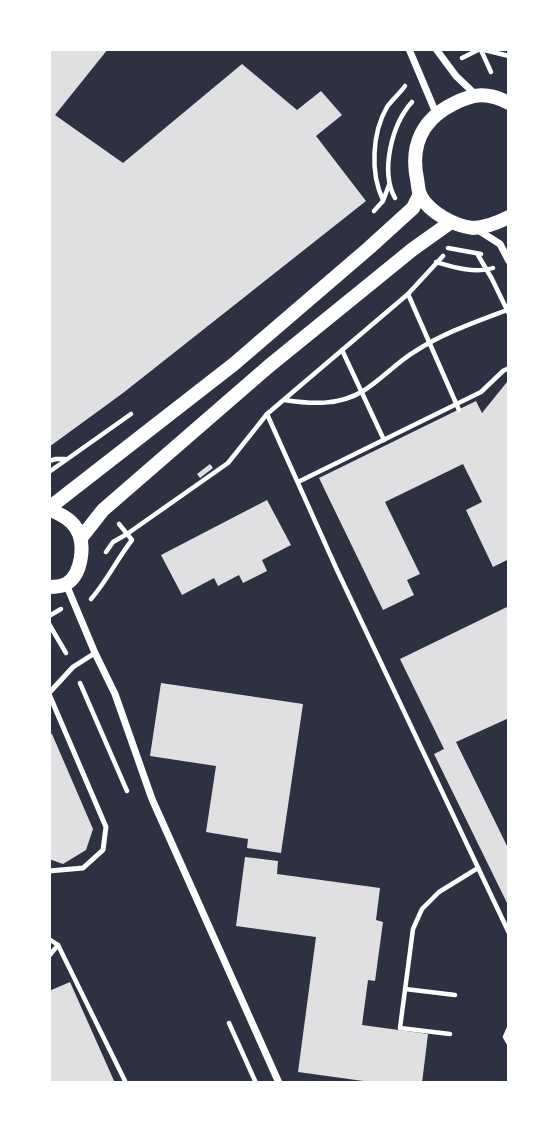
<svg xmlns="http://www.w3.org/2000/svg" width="558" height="1132" font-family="'Alegreya Sans',sans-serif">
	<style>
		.building { fill: #e0e0e3 }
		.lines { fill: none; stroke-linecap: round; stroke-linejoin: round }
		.path { stroke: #fff; stroke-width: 4.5 }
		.service { stroke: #fff; stroke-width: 5 }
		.minor { stroke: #fff; stroke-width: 7 }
		.secondary { stroke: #fff; stroke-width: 14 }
	</style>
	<rect width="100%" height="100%" fill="#2d3142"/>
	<g class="building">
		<path d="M49 49H108L55 115 123 163 242 64 297 110 321 91 342 115 316 136 366 201 123 393 49 447Z"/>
		<path d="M507 382 509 386V559L493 567 466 510 482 502 463 464 385 502 420 574 407 580 414 595 383 610 319 478 476 401 482 413Z"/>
		<path d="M210 464 213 468 200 478 197 474Z"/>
		<path d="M267 500 291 545 262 560 267 571 243 583 239 575 218 586 214 578 182 595 161 555Z"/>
		<path d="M509 606V718L456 742 509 850V907L434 754 444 749 400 659Z"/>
		<path d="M161 683 303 704 281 853 247 848 248 839 206 832 216 766 150 756Z"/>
		<path d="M49 733 52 734 93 829 86 850 63 864 49 859Z"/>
		<path d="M245 857 278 861 277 874 380 888 376 920 383 922 375 981 368 980 362 1025 428 1034 422 1083H378L298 1072 316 937 236 926Z"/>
		<path d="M70 982 115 1083H49V991Z"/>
	</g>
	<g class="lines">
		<g class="path">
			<path d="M481 50 491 72"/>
			<path d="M462 58 480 49 509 56"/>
			<path d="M395 198C380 171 392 124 412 102"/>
			<path d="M383 200C370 173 372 133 387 107 392 100 400 93 405 86"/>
			<path d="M374 211 383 201 389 185"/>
			<path d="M448 248 481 254"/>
			<path d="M478 255 492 279 509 314"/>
			<path d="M436 262C453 267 476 274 493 268"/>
			<path d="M408 294 459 410"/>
			<path d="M342 350 384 440"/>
			<path d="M284 400C311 404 339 406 363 391 381 380 396 363 414 352 443 333 475 322 507 310"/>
			<path d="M267 414 337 570 509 933"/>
			<path d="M49 461 56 459H65"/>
			<path d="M49 472 131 414"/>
			<path d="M298 482 481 392 503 371 509 368"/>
			<path d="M106 552 113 542 127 534 228 463 267 414 408 294 443 256"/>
			<path d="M91 599C107 581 117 559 132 540L119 524"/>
			<path d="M49 616 61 609"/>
			<path d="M49 624 66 653"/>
			<path d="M80 683 127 791"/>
			<path d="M49 939 58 945 49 956"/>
			<path d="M58 945 126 1083"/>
			<path d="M405 989 455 995"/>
			<path d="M229 1023 256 1083"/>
			<path d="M509 1028 505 1037 509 1044"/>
			<path d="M450 1034 400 1028 413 929 422 909 439 892 478 868"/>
		</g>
		<g class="service">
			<path d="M49 693 73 667 95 653"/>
			<path d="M49 694 106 827 103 850 83 868 49 871"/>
		</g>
		<g class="minor">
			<path d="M409 49 436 113"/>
			<path d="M436 49 456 76 475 94"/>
			<path d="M478 230 500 244 509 261"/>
			<path d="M66 584 95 653 115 694 152 799 279 1083"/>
		</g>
		<g class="secondary">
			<path d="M509 103C488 92 474 93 453 104 423 119 410 145 417 179 418 184 418 190 420 195 429 212 454 226 473 228 485 228 499 222 509 217"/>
			<path d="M49 508 234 364 369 248 413 208 420 194"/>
			<path d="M49 509C59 514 70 518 76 528 86 543 82 575 66 584 62 586 54 587 49 587"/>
			<path d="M81 538 103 510 269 366 413 249 451 222"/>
		</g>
	</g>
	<rect width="558" height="1132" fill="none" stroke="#ffffff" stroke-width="102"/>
</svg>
